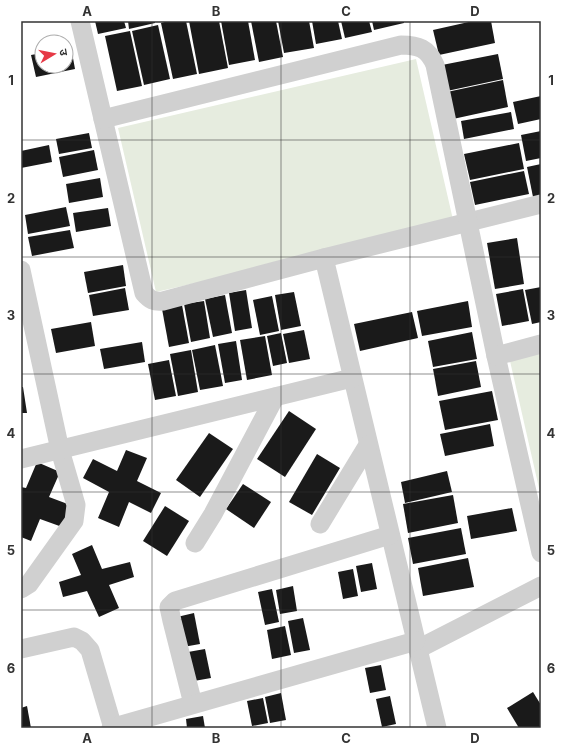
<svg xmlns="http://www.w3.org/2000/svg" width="562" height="749" font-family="Inter,'Noto Sans Devanagari',sans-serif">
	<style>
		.green { fill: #e6ecdf }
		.building { fill: #1a1a1a }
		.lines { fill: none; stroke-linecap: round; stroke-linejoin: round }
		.street { stroke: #d0d0d0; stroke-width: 19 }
		.grid { fill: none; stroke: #333; stroke-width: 1; stroke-opacity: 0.55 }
		.neatline { fill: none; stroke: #333; stroke-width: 1.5 }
		.grid-label { font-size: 13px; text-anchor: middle; font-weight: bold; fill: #333 }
	</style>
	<rect width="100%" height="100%" fill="#fff"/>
	<g class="green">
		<path d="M416 59 454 224 156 292 118 128Z"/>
		<path d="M541 353V497L510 361Z"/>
	</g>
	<g class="building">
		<path d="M95 21H124L126 28 98 34Z"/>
		<path d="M128 21H155V23L129 29Z"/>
		<path d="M168 21H186L197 74 173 79 161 23Z"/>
		<path d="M189 21H219L228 68 199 74Z"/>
		<path d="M221 21H248L255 60 229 65Z"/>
		<path d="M251 21H276L283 57 259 62Z"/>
		<path d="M278 21H309L314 48 284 53Z"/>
		<path d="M312 21H338L342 39 316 44Z"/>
		<path d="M341 21H369L372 32 345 38Z"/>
		<path d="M372 21H404V23L374 30Z"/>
		<path d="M473 21H491L495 43 439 55 433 30Z"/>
		<path d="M158 25 170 79 144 85 132 31Z"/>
		<path d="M130 31 142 86 117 91 105 36Z"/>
		<path d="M71 47 75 69 36 77 31 55 42 53V66H66V48Z"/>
		<path d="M498 54 503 79 447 91 442 65Z"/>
		<path d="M503 80 508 107 453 119 447 92Z"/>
		<path d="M541 96V119L518 124 513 102Z"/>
		<path d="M511 112 514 129 464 139 461 121Z"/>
		<path d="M541 131V158L526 161 521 135Z"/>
		<path d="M89 133 92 148 59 154 56 139Z"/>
		<path d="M519 143 524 169 470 180 464 154Z"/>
		<path d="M49 145 52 162 21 168V151Z"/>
		<path d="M94 150 98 170 63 177 59 157Z"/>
		<path d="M541 164V196L533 197 527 167Z"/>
		<path d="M524 171 529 194 475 205 470 182Z"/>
		<path d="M100 178 103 197 69 203 66 184Z"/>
		<path d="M66 207 70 226 28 234 25 215Z"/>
		<path d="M108 208 111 226 76 232 73 213Z"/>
		<path d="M70 230 74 248 32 256 28 237Z"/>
		<path d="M517 238 524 284 495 289 487 243Z"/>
		<path d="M123 265 126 286 88 293 84 272Z"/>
		<path d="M541 287V322L532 324 525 290Z"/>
		<path d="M125 288 129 310 93 316 89 295Z"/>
		<path d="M523 289 529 321 502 326 496 294Z"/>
		<path d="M246 290 252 328 235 331 229 293Z"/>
		<path d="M294 292 301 326 281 330 275 295Z"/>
		<path d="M225 295 232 333 213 337 205 299Z"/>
		<path d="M272 296 279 331 260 335 253 300Z"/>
		<path d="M204 301 210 338 191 342 184 304Z"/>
		<path d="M468 301 472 327 422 336 417 311Z"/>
		<path d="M182 305 189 343 169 347 162 309Z"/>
		<path d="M412 312 418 338 360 351 354 324Z"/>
		<path d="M91 322 95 346 56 353 51 329Z"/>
		<path d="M304 330 310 359 289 363 283 334Z"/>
		<path d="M472 332 477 359 433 367 428 341Z"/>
		<path d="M281 333 287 363 273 366 267 336Z"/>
		<path d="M265 336 272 375 247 380 240 340Z"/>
		<path d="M236 341 242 380 225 383 218 344Z"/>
		<path d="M142 342 145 362 104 369 100 349Z"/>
		<path d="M215 345 223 386 200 390 192 350Z"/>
		<path d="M191 350 198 392 178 396 170 354Z"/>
		<path d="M169 360 176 396 155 400 148 364Z"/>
		<path d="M476 361 481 387 438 396 433 369Z"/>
		<path d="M21 387H23L27 413H21Z"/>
		<path d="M492 391 498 420 445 430 439 401Z"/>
		<path d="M289 411 316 429 285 477 257 459Z"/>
		<path d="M490 424 494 446 445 456 440 434Z"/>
		<path d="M209 433 233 449 200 497 176 480Z"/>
		<path d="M126 450 147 458 137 481 161 493 151 513 129 502 119 527 98 518 109 492 83 478 93 459 117 471Z"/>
		<path d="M317 454 340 468 312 515 289 502Z"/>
		<path d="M37 462 60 472 49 497 73 506 65 528 40 519 31 541 21 537V487L26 488Z"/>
		<path d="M447 471 452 492 405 503 401 482Z"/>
		<path d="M243 484 271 502 254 528 226 509Z"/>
		<path d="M453 495 458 523 408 533 403 504Z"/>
		<path d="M165 506 189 521 167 556 143 541Z"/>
		<path d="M512 508 517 531 471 539 467 516Z"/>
		<path d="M461 528 466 554 413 564 408 538Z"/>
		<path d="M92 545 102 569 130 562 134 577 109 585 119 608 99 617 87 591 63 597 59 582 81 575 72 554Z"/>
		<path d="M468 558 474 587 423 596 418 568Z"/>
		<path d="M372 563 377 589 361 592 356 566Z"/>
		<path d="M353 569 358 596 343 599 338 572Z"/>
		<path d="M293 586 297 611 280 614 276 590Z"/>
		<path d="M272 589 279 622 265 625 258 592Z"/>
		<path d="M194 613 200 644 183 647 177 617Z"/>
		<path d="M303 618 310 650 294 653 288 621Z"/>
		<path d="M285 626 291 655 272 659 267 630Z"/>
		<path d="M205 649 211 678 194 681 188 652Z"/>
		<path d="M381 665 386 690 370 693 365 668Z"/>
		<path d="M533 692 541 705V728H519L507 708Z"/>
		<path d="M281 693 286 720 270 723 265 697Z"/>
		<path d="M390 696 396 724 382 727 376 699Z"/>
		<path d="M263 698 268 723 252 726 247 701Z"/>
		<path d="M27 706 31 728H21V708Z"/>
		<path d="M203 716 205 728H187L186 719Z"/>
	</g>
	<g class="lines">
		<g class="street">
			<path d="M80 21 144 293C150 300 154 302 163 301L324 258 541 204"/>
			<path d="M103 119 401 45C418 45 428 48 435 65L496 356 541 553"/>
			<path d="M324 258 437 728"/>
			<path d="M21 270 60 450 76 505 74 521 29 584 21 589"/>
			<path d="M496 356 541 344"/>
			<path d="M21 459 352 378"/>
			<path d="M320 524 368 445"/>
			<path d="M195 543 213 514 275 397"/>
			<path d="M21 649 74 637 82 641 90 650 113 728"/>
			<path d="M418 649 541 586"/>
			<path d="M193 704 172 621 169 607 175 601 390 535"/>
			<path d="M111 728 416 641"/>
		</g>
	</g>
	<path class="grid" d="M152 21V728M281 21V728M410 21V728M21 140H541M21 257H541M21 374H541M21 492H541M21 610H541"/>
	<rect width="562" height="749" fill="none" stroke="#ffffff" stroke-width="44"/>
	<g transform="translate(54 54) rotate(80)"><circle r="19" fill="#ffffff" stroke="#adadad"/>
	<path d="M0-3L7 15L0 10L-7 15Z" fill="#e63946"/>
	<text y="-6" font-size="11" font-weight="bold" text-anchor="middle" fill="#333333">उ</text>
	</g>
	<rect x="22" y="22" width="518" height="705" class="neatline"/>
	<g class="grid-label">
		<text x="87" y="16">A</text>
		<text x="216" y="16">B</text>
		<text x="346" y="16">C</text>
		<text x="475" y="16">D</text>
		<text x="11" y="85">1</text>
		<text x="551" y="85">1</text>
		<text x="11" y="203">2</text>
		<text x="551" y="203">2</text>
		<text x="11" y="320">3</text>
		<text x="551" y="320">3</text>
		<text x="11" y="438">4</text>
		<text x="551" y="438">4</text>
		<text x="11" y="555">5</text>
		<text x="551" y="555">5</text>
		<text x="11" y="673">6</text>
		<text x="551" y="673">6</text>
		<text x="87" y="743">A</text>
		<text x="216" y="743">B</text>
		<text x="346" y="743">C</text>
		<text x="475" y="743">D</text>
	</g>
</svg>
